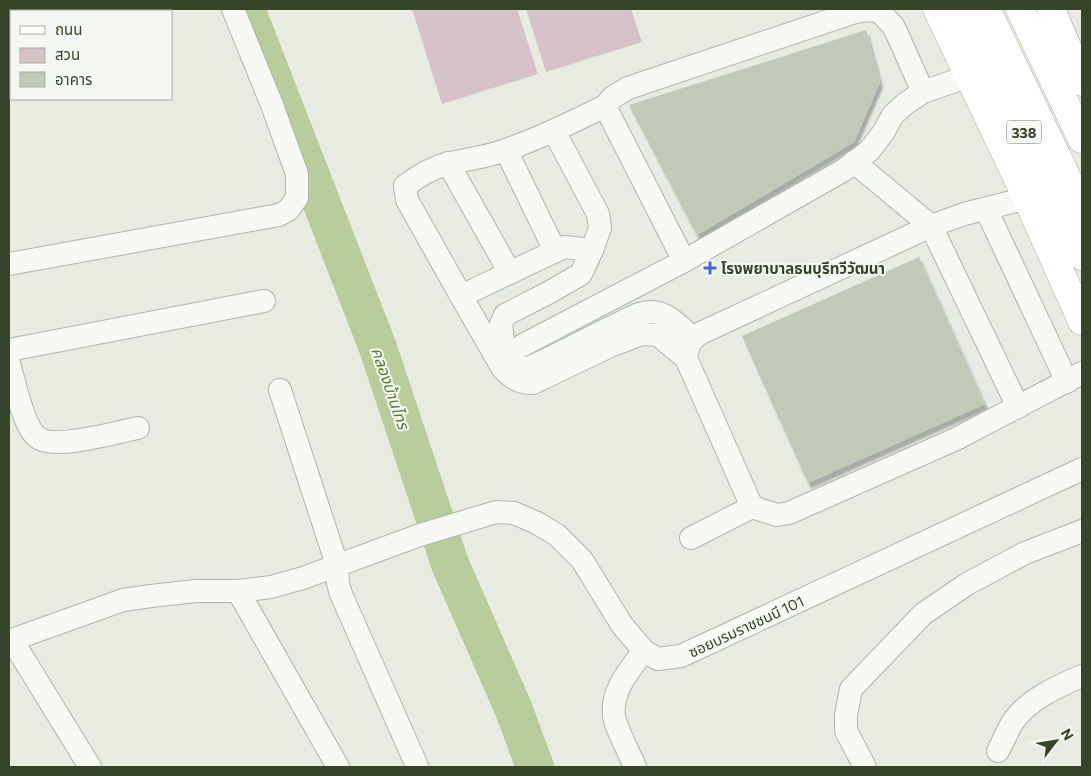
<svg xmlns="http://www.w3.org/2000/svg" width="1091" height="776" font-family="Commissioner,'Noto Sans Thai',sans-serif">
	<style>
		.green { fill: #d6c3ca }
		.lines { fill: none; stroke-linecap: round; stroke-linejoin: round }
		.river { stroke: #b9cd9c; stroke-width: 38 }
		.building { fill: #c1c9b9; filter: url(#shadow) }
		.minor-casing { stroke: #aeb6a7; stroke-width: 24 }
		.major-casing { stroke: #adb8a1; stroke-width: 29 }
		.highway-casing { stroke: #96a389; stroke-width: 29 }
		.minor { stroke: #f7f9f5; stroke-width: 22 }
		.major { stroke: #fff; stroke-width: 28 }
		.highway { stroke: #fff; stroke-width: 28 }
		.poi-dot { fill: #4269d5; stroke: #f5f8f2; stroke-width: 2 }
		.labels { text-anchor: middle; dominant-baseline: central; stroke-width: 4; stroke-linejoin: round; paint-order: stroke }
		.shield { fill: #f5f8f2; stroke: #6f7a65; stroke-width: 1 }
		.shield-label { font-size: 14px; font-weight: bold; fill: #364429 }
		.poi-label { font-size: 15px; font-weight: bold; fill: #364429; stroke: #f5f8f2; text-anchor: start }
		.street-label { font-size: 15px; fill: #364429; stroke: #f5f8f2 }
		.water-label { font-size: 16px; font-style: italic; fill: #5a7b31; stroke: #f5f8f2 }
	</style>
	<defs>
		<filter id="shadow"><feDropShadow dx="3" dy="5.5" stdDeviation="1" flood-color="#0004"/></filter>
	</defs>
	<rect width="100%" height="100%" fill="#e7ebe2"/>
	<g class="green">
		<path d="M412 9H517L538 74 442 104Z"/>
		<path d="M526 9H631L642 42 546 72Z"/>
	</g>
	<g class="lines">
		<path class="river" d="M246 9 378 348 450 564 514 710 535 767"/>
	</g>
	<g class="building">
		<path d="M866 30 880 82 854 142 697 235 629 105Z"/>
		<path d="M919 257 985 404 808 483 742 336Z"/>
	</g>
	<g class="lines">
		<g class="minor-casing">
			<g id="minor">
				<path d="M554 131 598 214 600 228 592 250 581 274 548 293 505 315 501 324 503 341 517 365 523 370C556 357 587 338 620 323 629 319 641 311 652 312 668 312 682 329 693 338"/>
				<path d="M506 150 555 251"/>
				<path d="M854 162 931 226 1018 407"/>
				<path d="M448 163 510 273"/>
				<path d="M986 209 1067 382"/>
				<path d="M592 250 564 247 461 296 503 369C513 379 520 383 533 383L610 346 642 334 658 335 686 358 752 507"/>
				<path d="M684 261 605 106 613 97 628 88 852 13 866 10 879 11 894 27 923 92"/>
				<path d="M9 264 279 215 288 210 297 198V174L272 105 233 9"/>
				<path d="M461 296 407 200 405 186C418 176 434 167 450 163 469 159 487 157 506 150 540 138 573 122 605 106"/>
				<path d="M523 345 684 261 844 170 869 151 883 133 893 115 905 104 923 92 969 76"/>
				<path d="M9 350 264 301"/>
				<path d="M687 352C689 342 693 338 701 333L931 226 964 214 1027 198"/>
				<path d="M9 363C14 380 23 426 37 437 54 451 116 432 138 428"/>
				<path d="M280 390 337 565 338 583 341 594 417 766"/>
				<path d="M691 538 752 507 777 515 789 513 956 439 1082 373"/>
				<path d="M238 591 338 767"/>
				<path d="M12 640 90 767"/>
				<path d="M9 641 123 600 151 596 196 591H238L271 587 303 578 420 535 496 512 514 513 537 523 557 535 582 560 622 625 644 651 658 659 681 656 1082 469"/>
				<path d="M998 751C1003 742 1007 732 1012 723 1027 700 1058 686 1082 676"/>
				<path d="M635 767C629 752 620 736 615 721 608 694 629 670 644 651"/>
				<path d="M865 767 846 731V715L851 689 923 614 948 597 967 584 1025 553 1082 531"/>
			</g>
		</g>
		<g class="major-casing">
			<g id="major">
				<path d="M937 9 1027 198 1082 321"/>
				<path d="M986 9 1082 209"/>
				<path d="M1020 9 1082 139"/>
			</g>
		</g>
		<g class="highway-casing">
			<g id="highway">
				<path d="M966 9 1082 256"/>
				<path d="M1051 9 1082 82"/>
			</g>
		</g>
		<use href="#minor" class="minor"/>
		<use href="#major" class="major"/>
		<use href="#highway" class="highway"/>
	</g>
	<path class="poi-dot" d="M707.5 260.5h5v5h5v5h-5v5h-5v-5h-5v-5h5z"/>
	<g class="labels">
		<rect class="shield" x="1006.5" y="120.5" width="35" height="23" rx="4"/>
		<g class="shield-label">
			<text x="1024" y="132">338</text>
		</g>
		<g class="poi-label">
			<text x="721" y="268">โรงพยาบาลธนบุรีทวีวัฒนา</text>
		</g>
		<g class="street-label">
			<text transform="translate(746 626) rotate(-25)">ซอยบรมราชชนนี 101</text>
		</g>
		<g class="water-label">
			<text transform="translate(391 388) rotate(71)">คลองบ้านไทร</text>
		</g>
	</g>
	<rect width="1091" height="776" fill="none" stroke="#364429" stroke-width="20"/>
	<rect x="10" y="10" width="162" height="90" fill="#f5f8f2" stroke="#a9b0a2"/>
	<rect x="20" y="26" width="25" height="8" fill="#ffffff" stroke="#a9b0a2"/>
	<text x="55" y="35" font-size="15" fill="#364429">ถนน</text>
	<rect x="20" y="48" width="25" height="15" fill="#d6c3ca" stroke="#a9b0a2"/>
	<text x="55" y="60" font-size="15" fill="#364429">สวน</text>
	<rect x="20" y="72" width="25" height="15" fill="#c1c9b9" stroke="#a9b0a2"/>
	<text x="55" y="85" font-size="15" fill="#364429">อาคาร</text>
	<g transform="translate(1056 741) rotate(59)" stroke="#f5f8f2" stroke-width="4" paint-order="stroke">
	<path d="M0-4L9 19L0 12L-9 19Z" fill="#364429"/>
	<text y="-8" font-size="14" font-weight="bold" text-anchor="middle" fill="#364429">N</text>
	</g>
</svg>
